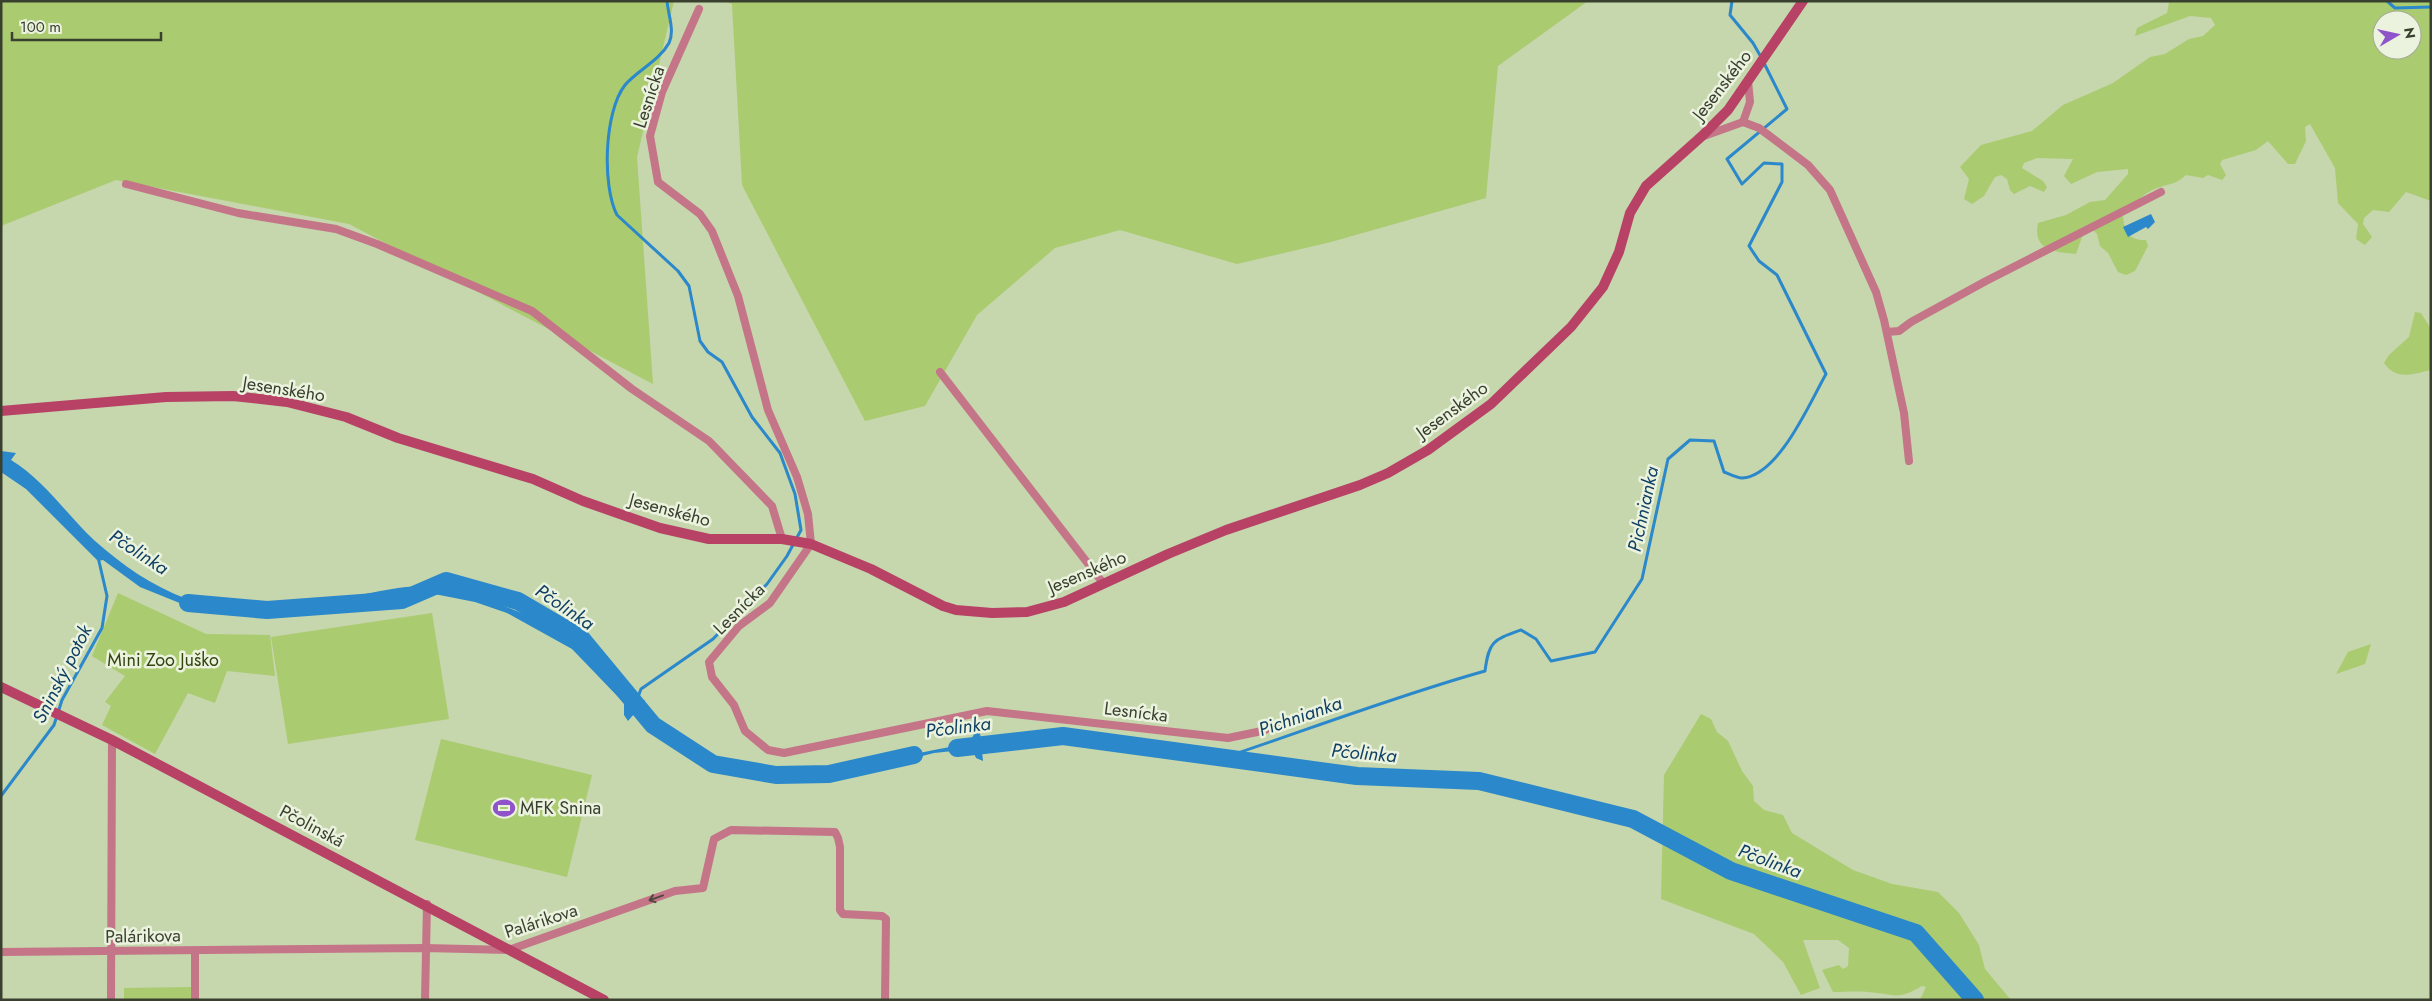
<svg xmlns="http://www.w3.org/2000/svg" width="2432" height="1001" font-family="Jost,sans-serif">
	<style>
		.green { fill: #abcb70; fill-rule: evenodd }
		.water { fill: #2a88cb }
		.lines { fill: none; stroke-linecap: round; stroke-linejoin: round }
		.stream { stroke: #2a88cb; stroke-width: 3 }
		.river { stroke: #2a88cb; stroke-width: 18 }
		.street { stroke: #c47588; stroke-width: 8 }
		.secondary { stroke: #b74266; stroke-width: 10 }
		.oneway { stroke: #4e483c }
		.labels { text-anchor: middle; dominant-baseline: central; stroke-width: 5; stroke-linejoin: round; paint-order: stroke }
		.street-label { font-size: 18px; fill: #39402f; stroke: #ebf3de }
		.park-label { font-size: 18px; fill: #354510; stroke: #ebf3de }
		.poi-label { font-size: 18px; fill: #39402f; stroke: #ebf3de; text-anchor: start }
		.water-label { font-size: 19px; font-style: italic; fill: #104063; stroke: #ebf3de }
	</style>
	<rect width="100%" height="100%" fill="#c6d6ad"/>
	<g class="green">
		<path d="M1 1H674L637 157 653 384 349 224 116 180 1 226Z"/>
		<path d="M724 1H1588L1498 66 1486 198 1331 242 1237 264 1120 230 1055 248 977 315 925 406 865 421 742 185 732 4Z"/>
		<path d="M2162 1H2431V201L2406 192 2389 212 2373 210 2364 218 2363 224 2372 237 2365 245 2356 239 2358 224 2338 203 2335 168 2310 124 2305 127 2306 141 2295 164H2288L2268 141 2256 150 2222 160 2220 164 2226 175 2222 180 2208 175 2203 178 2186 175C2175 185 2171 183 2157 188 2143 193 2132 205 2123 216 2124 231 2129 241 2146 240L2148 246 2135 271 2126 275 2118 272 2108 253 2100 246 2097 234 2091 228 2082 237 2076 254C2056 252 2032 251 2038 223L2066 215 2090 202 2105 200 2128 174V169L2097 172 2071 184 2064 176 2073 159 2037 158 2024 163 2022 168 2043 181 2047 187 2044 192 2030 186 2014 194 2010 190 2007 179 2001 175 1995 177 1984 196 1972 204 1964 199 1969 179 1960 167 1981 145 2032 131 2063 105 2113 83 2150 57 2165 54 2189 39 2203 36 2215 25 2211 18 2190 16 2135 36 2137 28 2167 13 2169 3ZM2382 20H2412V50H2382Z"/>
		<path d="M2415 312 2421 313 2431 329V370C2412 374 2397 381 2384 363L2389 355 2409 337Z"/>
		<path d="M118 593 206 634 270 635 275 676 227 671 215 703 188 693 155 754 102 725 111 706 105 702 125 676 92 656Z"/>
		<path d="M432 613 449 719 288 744 271 637Z"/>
		<path d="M2371 644 2365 664 2336 674 2348 652Z"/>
		<path d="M1701 714 1711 719 1717 732 1728 741 1742 771 1753 786 1754 801 1764 810 1783 815 1792 833 1853 870 1892 884 1938 892 1959 913 1979 945 1985 969 2011 1000H1920L1926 987 1922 986C1896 1001 1896 994 1868 992 1857 991 1844 992 1833 992L1822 970 1839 965 1843 969 1848 966 1849 948 1838 940H1803L1820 988 1801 995 1783 962 1754 934 1661 899 1664 775Z"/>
		<path d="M441 739 592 775 567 877 415 840Z"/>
		<path d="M191 987V1000H124V988Z"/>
	</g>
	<g class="water">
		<path d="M2151 214 2155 222 2148 229 2146 227 2128 237 2123 227Z"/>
		<path d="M1 451 16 453 11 460C44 480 67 515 95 541 122 565 152 586 187 599 256 625 329 599 398 588 448 580 536 613 575 643 583 650 590 661 598 669 608 680 619 690 629 701L645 700 641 706C659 723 676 744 697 758 711 767 727 770 744 773 824 788 891 754 969 744L974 734 980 732 983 761 976 758 972 749 934 753 835 778 781 782 719 772 695 761 634 714 628 721 624 715V703L572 649 507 613 475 602 419 591 402 592 297 612 259 616 227 615 187 606 140 587 103 560 98 561 26 489 1 472Z"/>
	</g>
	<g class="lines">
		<g class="stream">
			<path d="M1732 1 1730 15 1753 43 1761 57"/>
			<path d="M2387 1 2395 8 2431 7"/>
			<path d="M635 705 641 689 713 639 767 584 787 556 801 530 795 494 780 453 752 417 722 362 708 352 700 341 689 286 678 271 617 215C602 186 604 112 625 85 638 70 659 61 669 43 675 31 668 14 667 1"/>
			<path d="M1223 758C1310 729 1396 696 1485 671 1489 641 1493 640 1521 630L1536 639 1551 661 1595 652 1642 579 1668 459 1690 440 1714 441 1724 472C1729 474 1737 478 1742 478 1779 476 1810 402 1826 374L1777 275 1759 261 1749 246 1782 182V164L1764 163 1742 184 1727 159 1787 109 1764 63"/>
			<path d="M1 796 54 725 62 700 102 628 107 596 98 557"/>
		</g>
		<g class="river">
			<path d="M188 603 267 610 402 600 446 581 518 601 581 638 653 725 713 764 776 775 829 774 914 755"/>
			<path d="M957 748 1063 736 1357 776 1479 781 1633 819 1731 871 1916 933 1975 1000"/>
		</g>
		<g class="street">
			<path d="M699 9 662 92 650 136 658 182 700 214 712 231 738 296 768 410 797 477 808 514 811 544 770 603 739 626 709 662 712 677 734 705 745 731 768 750 784 753 987 711 1228 738 1262 731 1304 715"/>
			<path d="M1743 122 1750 102 1748 81"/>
			<path d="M1704 136 1743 122 1759 128 1808 165 1830 190 1876 292 1884 320 1904 413 1909 461"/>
			<path d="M126 184 238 213 336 229 377 244 532 311 632 389 709 441 772 506 782 539"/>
			<path d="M1887 332 1899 331 1911 322 1986 281 2161 192"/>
			<path d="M940 372 1103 583"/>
			<path d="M195 951V1000"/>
			<path d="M1 952 425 948 509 950 675 891 703 888 714 839 731 830 835 832 838 838 840 847V910L843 914 882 916 886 919 885 1000"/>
			<path d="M111 1000 112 740"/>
			<path d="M425 1000 427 904"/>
		</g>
		<g class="secondary">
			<path d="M1 411 166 397 233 396 287 402 346 417 398 438 533 479 583 501 660 528 709 539H782L811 544 871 569 943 606 956 610 992 613 1027 612 1064 602 1168 554 1226 530 1360 485 1388 473 1428 450 1491 404 1571 327 1603 287 1619 252 1630 213 1646 186 1702 136 1728 110 1803 1"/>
			<path d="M1 687 112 740 604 1000"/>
		</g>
	</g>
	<defs><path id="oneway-shaft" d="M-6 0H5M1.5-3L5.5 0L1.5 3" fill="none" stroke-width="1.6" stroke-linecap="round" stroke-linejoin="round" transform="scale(1.25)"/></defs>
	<use class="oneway" href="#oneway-shaft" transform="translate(656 898) rotate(160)"/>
	<defs>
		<g id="stadium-bare" transform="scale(1.725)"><path d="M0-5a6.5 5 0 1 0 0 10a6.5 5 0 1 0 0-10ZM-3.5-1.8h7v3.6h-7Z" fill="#9054ca" stroke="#ebf3de" stroke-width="2.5" paint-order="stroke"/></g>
	</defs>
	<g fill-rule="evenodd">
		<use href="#stadium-bare" x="504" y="808"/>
	</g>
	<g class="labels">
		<g class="street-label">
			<text transform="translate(1722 85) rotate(-52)">Jesenského</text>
			<text transform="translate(649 97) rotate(-72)">Lesnícka</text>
			<text transform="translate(284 389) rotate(9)">Jesenského</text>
			<text transform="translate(1452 410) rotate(-36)">Jesenského</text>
			<text transform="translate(670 510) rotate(15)">Jesenského</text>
			<text transform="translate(1087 572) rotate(-23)">Jesenského</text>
			<text transform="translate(739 609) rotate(-45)">Lesnícka</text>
			<text transform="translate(1136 712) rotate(7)">Lesnícka</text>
			<text transform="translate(312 826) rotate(28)">Pčolinská</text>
			<text transform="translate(541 921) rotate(-18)">Palárikova</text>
			<text transform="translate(143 936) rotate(-1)">Palárikova</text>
		</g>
		<g class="park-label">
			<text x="163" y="660">Mini Zoo Juško</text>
		</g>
		<g class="poi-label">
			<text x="520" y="808">MFK Snina</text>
		</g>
		<g class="water-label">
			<text transform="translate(1643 509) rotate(-78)">Pichnianka</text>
			<text transform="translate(139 552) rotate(33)">Pčolinka</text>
			<text transform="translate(565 607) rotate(34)">Pčolinka</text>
			<text transform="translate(62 674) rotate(-63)">Sninský potok</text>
			<text transform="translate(1300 716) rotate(-19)">Pichnianka</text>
			<text transform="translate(958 727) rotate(-7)">Pčolinka</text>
			<text transform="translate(1364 753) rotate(5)">Pčolinka</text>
			<text transform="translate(1770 861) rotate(20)">Pčolinka</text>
		</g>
	</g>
	<rect width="2432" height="1001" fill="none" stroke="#39402f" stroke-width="5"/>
	<g transform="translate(2397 35) rotate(81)"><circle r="24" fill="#ebf3de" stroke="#a4ab98"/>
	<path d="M0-4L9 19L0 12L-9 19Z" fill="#9054ca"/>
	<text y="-8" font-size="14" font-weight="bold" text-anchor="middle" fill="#39402f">N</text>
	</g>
	<path d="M12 32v8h149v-8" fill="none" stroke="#39402f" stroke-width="2.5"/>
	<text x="20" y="32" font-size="15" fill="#39402f" stroke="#ebf3de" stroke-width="4" paint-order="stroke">100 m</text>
</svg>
